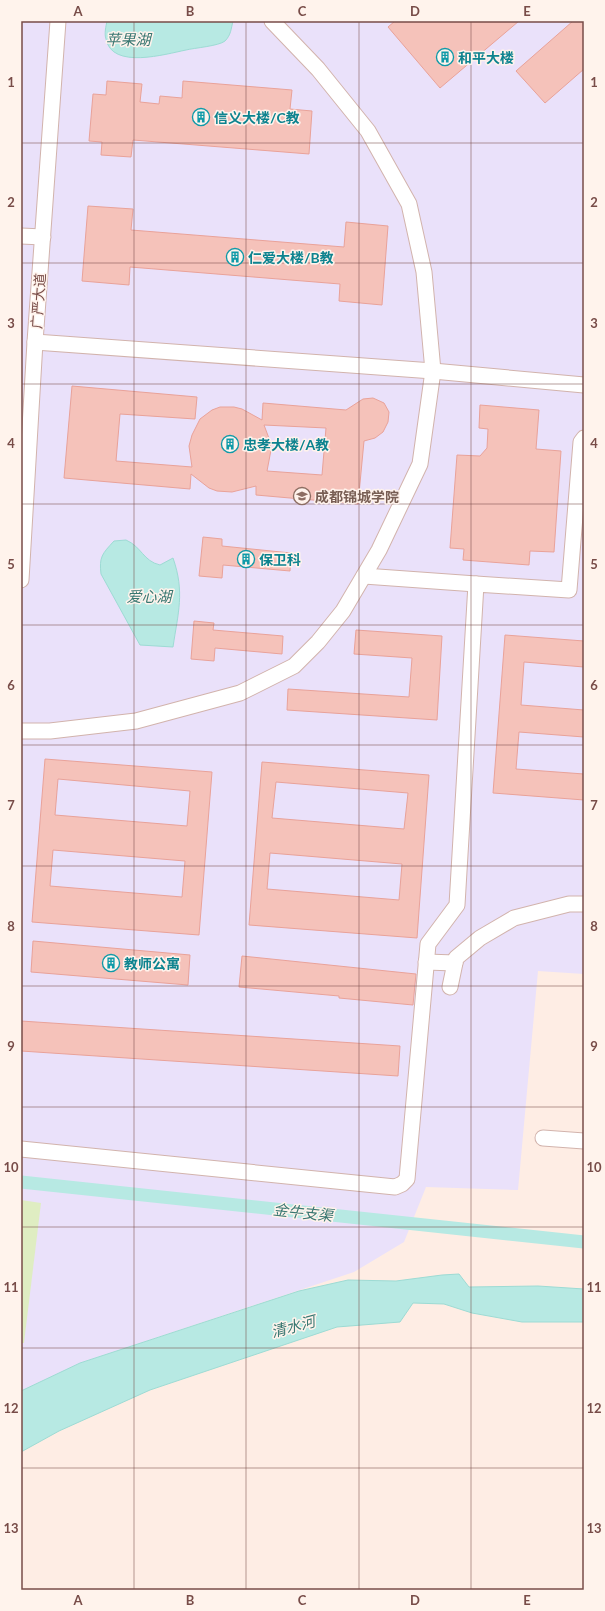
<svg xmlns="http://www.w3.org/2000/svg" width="605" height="1611" font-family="Lato,'Noto Sans SC',sans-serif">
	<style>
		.education { fill: #eae1fa }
		.green { fill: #dfedc2 }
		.water { fill: #b7e9e3; stroke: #9ddbd4 }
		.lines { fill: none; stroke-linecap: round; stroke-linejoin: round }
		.canal { stroke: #b7e9e3; stroke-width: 13 }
		.building { fill: #f5c2ba; stroke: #e9a299; fill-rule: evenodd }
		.street-casing { stroke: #d2b3ac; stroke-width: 17 }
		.street { stroke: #fff; stroke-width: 15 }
		.grid { fill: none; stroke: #784c48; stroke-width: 1; stroke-opacity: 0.55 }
		.labels { text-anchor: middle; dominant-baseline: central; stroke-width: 3; stroke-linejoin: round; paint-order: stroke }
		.culture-label { font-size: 14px; font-weight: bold; fill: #0d838f; stroke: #fff3ec; text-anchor: start }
		.street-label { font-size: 14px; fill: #784c48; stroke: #fff3ec }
		.education-label { font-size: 14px; font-weight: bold; fill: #785e54; stroke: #fff3ec; text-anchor: start }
		.water-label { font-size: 15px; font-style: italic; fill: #387771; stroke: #fff3ec }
		.neatline { fill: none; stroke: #784c48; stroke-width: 1.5 }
		.grid-label { font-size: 13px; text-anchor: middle; font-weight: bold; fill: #784c48 }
	</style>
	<rect width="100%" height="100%" fill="#feede4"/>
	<path class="education" d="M21 21H584V974L538 971 518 1190 426 1187 404 1242 354 1272 80 1363 21 1391Z"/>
	<path class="green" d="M21 1200 41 1203 24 1343H21Z"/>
	<g class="water">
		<path d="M107 21H233C231 29 231 35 225 41 219 46 194 48 186 50 166 54 112 70 106 39 104 34 106 26 107 21Z"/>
		<path d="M126 540C142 547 143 561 160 565L173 558C185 592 178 613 173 647L140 645 101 574C99 557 102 554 114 541Z"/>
		<path d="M459 1274 469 1287 538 1286 584 1289V1322H522L472 1313 444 1304 413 1303 400 1322 337 1327 150 1390 59 1431 21 1452V1391L80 1363 299 1291 348 1280 396 1281 442 1275Z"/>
	</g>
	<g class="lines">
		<path class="canal" d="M21 1182 584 1242"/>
	</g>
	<g class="building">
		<path d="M395 21H519L440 88 388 27Z"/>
		<path d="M573 21H584V69L545 103 516 71Z"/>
		<path d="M107 81 142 84 140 102 159 104 160 96 182 98 183 81 292 90 290 109 312 111 309 154 133 140 131 157 101 155 102 142 89 141 93 94 106 95Z"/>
		<path d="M88 206 133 209 131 230 344 247 346 222 388 226 382 305 339 301 340 284 130 267 129 285 82 281Z"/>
		<path d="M72 386 197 397 195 419 120 414 116 461 192 467 189 446 192 435 200 419 212 410 220 407H234L242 409 262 420 263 403 346 410 363 399 373 398 384 403 389 412 388 422 383 432 375 438 364 441 358 504 256 495V486L232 492 217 491 209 488 191 474 190 489 64 478ZM264 425 326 428 322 475 267 471 271 450 270 441Z"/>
		<path d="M480 405 539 410 536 449 561 451 554 552 530 551 529 565 463 560 464 549 450 548 457 455 480 456 487 448 488 429 479 428Z"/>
		<path d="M203 537 222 539V546L291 553 290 571 223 565 222 578 199 576Z"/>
		<path d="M194 621 214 623 213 630 283 636 282 654 215 648 214 661 191 659Z"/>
		<path d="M356 630 442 636 437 720 287 710 288 689 409 697 412 658 354 654Z"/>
		<path d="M505 635 584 641V667L524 662 521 705 584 710V737L519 732 516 769 584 774V800L493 793Z"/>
		<path d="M45 759 212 772 199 935 32 922ZM58 779 190 791 187 826 55 815ZM53 850 185 861 182 897 50 886Z"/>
		<path d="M262 762 429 775 417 938 249 925ZM276 782 408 793 404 829 272 818ZM270 853 402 864 399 900 267 889Z"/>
		<path d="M33 941 190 955 188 985 31 972Z"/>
		<path d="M242 956 416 974 413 1005 339 998V996L239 987Z"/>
		<path d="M21 1021 400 1046 398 1076 21 1051Z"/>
	</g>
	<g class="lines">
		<g class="street-casing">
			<g id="street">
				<path d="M21 236 43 237"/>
				<path d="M35 342 433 371 584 385"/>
				<path d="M364 576 476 584"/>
				<path d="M21 580 35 342 58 21"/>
				<path d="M21 731H50L136 721 240 693 294 666 318 642 343 611 379 550 420 464 433 371 424 272 409 204 368 131 318 69 272 21"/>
				<path d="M426 962 455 963"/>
				<path d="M450 987 456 958 480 938 514 918 569 904H584"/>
				<path d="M543 1138 584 1141"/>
				<path d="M21 1149 395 1187 402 1184 407 1179 428 944 457 905 476 584 569 590 581 442 584 438"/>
			</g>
		</g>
		<use href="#street" class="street"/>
	</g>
	<path class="grid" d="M134 21V1590M246 21V1590M359 21V1590M471 21V1590M21 143H584M21 263H584M21 384H584M21 504H584M21 625H584M21 745H584M21 866H584M21 986H584M21 1107H584M21 1227H584M21 1348H584M21 1468H584"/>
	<defs>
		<g id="building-ring" transform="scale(0.9)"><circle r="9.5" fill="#fff3ec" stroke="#0f9aa8" stroke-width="1.5"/><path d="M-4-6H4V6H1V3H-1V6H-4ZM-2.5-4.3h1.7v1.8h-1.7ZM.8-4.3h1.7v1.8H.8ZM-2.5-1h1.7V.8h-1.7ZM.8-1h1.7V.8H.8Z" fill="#0f9aa8"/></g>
		<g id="university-ring" transform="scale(0.9)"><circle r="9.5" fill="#fff3ec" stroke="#8d6e63" stroke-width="1.5"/><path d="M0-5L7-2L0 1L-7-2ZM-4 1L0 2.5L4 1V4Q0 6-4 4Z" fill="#8d6e63"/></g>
	</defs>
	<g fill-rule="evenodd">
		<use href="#building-ring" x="445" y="57"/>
		<use href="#building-ring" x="201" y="117"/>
		<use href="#building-ring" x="235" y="257"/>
		<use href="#building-ring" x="230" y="444"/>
		<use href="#university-ring" x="302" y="496"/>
		<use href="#building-ring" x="246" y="559"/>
		<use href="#building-ring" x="111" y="963"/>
	</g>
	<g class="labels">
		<g class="culture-label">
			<text x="458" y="57">和平大楼</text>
			<text x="214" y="117">信义大楼/C教</text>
			<text x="248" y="257">仁爱大楼/B教</text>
			<text x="243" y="444">忠孝大楼/A教</text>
			<text x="259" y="559">保卫科</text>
			<text x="124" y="963">教师公寓</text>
		</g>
		<g class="street-label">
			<text transform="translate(38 301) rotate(-86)">广严大道</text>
		</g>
		<g class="education-label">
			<text x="315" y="496">成都锦城学院</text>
		</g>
		<g class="water-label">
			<text x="128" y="39">苹果湖</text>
			<text x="149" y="596">爱心湖</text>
			<text transform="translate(303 1212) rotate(6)">金牛支渠</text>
			<text transform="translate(293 1326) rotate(-15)">清水河</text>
		</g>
	</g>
	<rect width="605" height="1611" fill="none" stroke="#fff3ec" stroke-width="44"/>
	<rect x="22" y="22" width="561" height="1567" class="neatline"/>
	<g class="grid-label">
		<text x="78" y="16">A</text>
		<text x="190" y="16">B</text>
		<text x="302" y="16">C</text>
		<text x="415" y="16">D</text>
		<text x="527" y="16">E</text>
		<text x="11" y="87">1</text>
		<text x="594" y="87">1</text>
		<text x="11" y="207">2</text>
		<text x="594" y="207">2</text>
		<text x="11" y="328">3</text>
		<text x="594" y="328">3</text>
		<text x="11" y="448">4</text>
		<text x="594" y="448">4</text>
		<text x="11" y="569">5</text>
		<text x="594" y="569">5</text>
		<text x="11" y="690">6</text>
		<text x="594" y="690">6</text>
		<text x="11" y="810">7</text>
		<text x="594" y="810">7</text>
		<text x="11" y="931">8</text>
		<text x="594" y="931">8</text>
		<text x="11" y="1051">9</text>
		<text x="594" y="1051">9</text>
		<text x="11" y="1172">10</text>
		<text x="594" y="1172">10</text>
		<text x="11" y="1292">11</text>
		<text x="594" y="1292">11</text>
		<text x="11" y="1413">12</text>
		<text x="594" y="1413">12</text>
		<text x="11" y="1533">13</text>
		<text x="594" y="1533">13</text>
		<text x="78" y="1605">A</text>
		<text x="190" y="1605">B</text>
		<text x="302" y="1605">C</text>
		<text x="415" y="1605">D</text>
		<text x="527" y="1605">E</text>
	</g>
</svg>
